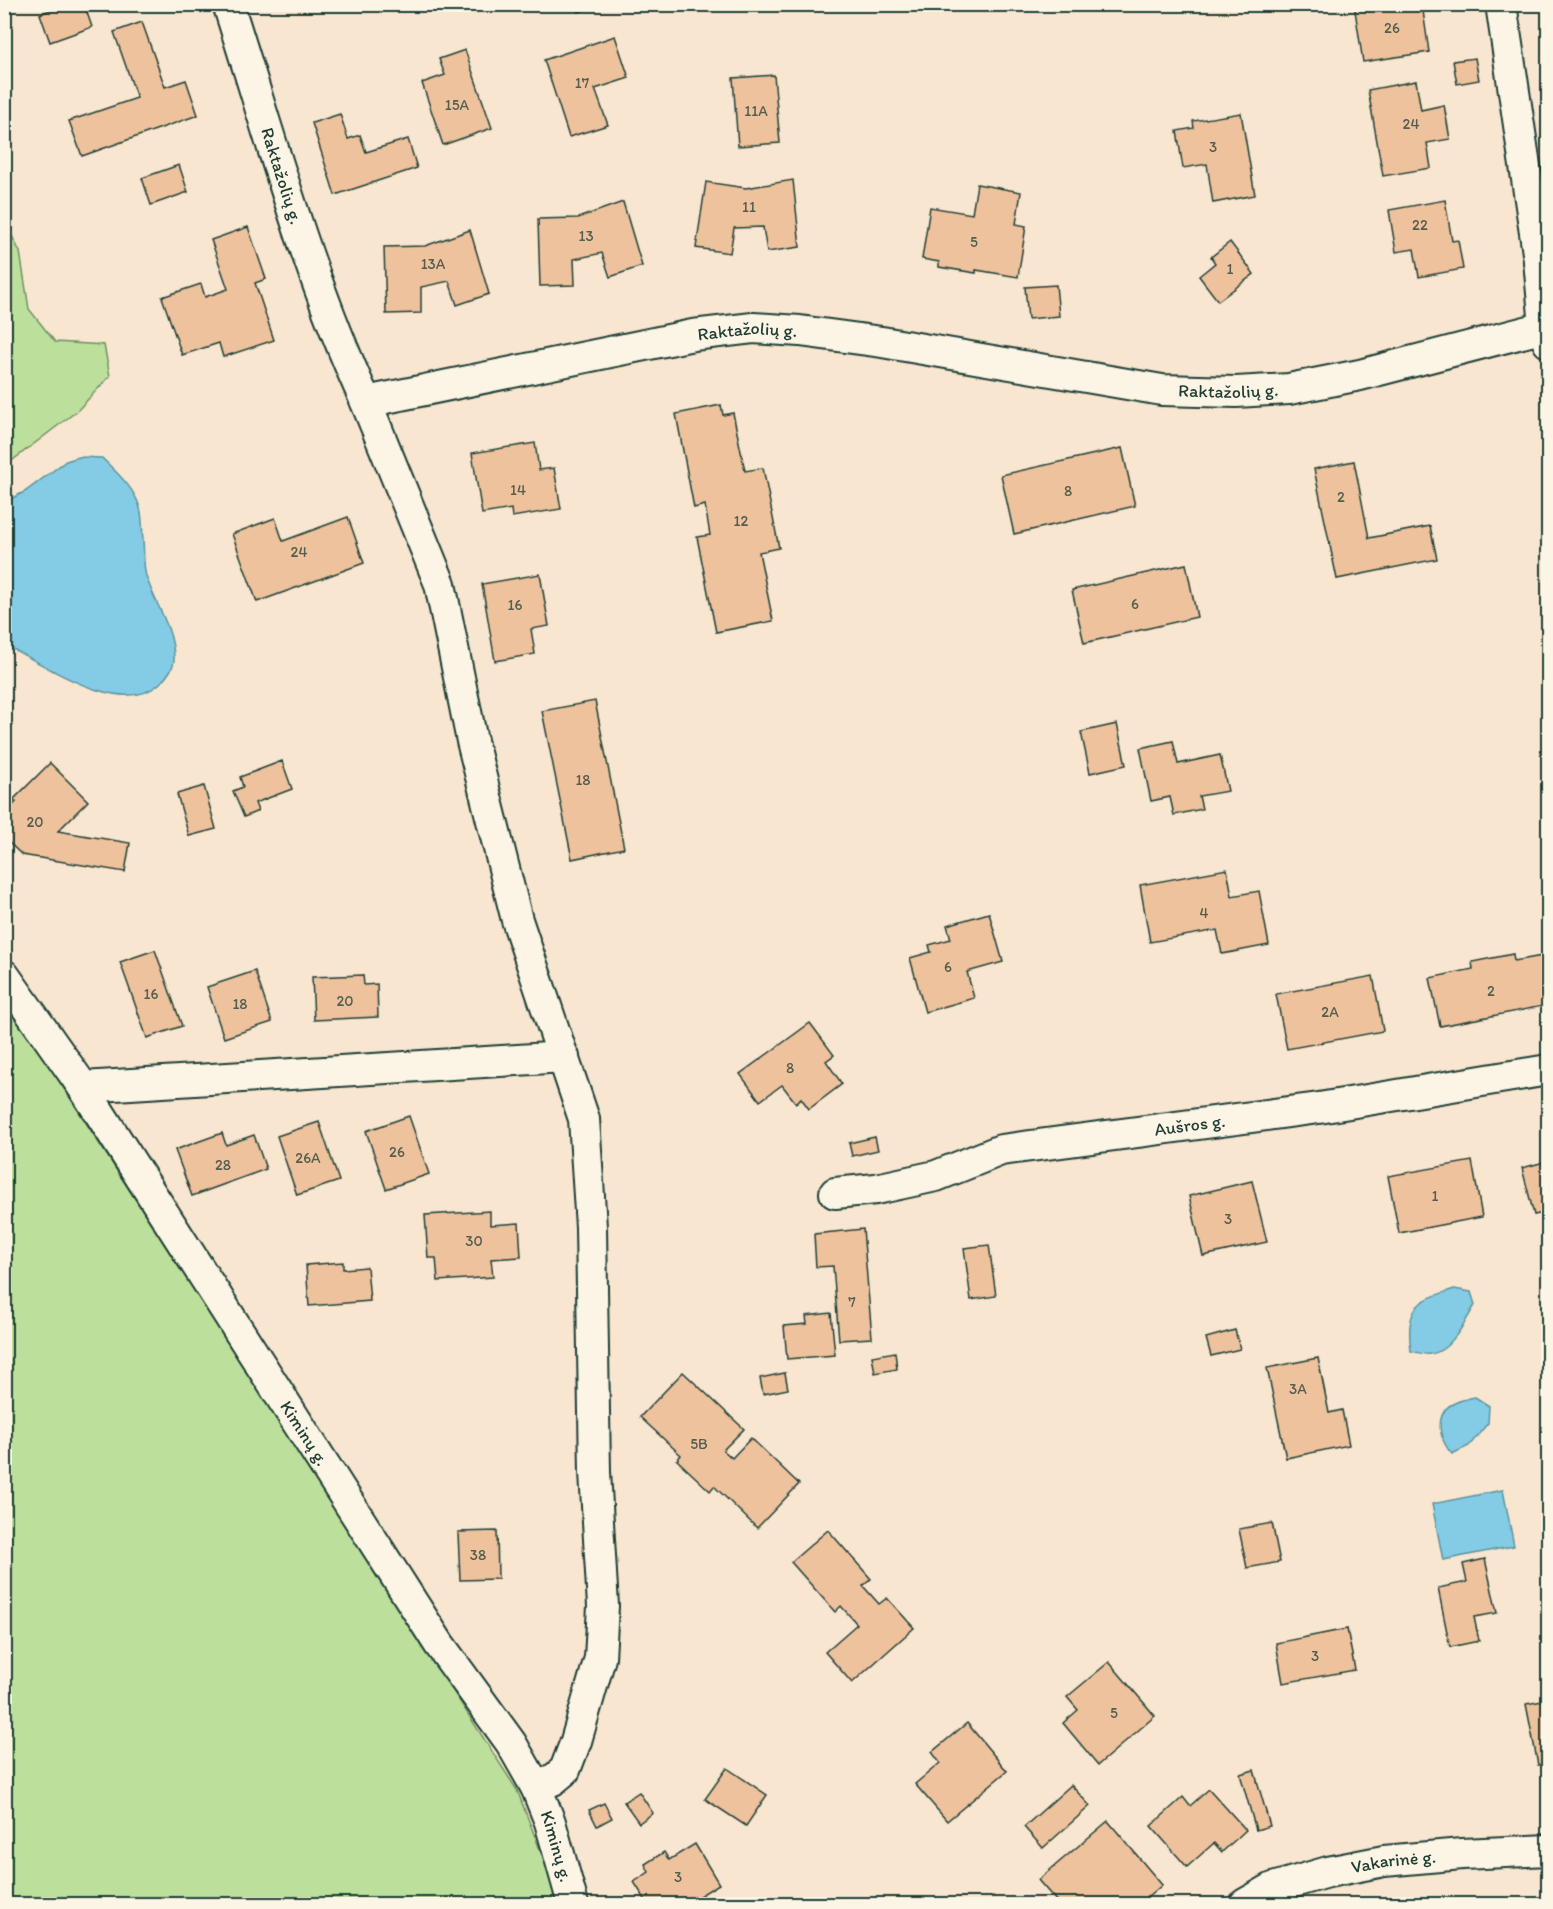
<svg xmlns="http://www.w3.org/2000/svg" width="1553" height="1909" font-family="Itim,sans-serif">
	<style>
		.green { fill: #bce09b; stroke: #6e8e68; stroke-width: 1.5 }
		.water { fill: #84cce5; stroke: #5c939e; stroke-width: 1.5 }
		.building { fill: #efc29e; stroke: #1f3d34; stroke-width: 1.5 }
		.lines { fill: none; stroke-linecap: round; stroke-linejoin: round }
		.street-casing { stroke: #1f3d34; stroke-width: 34 }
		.street { stroke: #fcf5e5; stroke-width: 30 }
		.labels { text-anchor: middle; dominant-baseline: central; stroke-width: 5; stroke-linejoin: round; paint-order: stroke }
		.number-label { font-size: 15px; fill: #535e4e }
		.street-label { font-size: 18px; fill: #1f3d34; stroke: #fcf5e5 }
	</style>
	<rect width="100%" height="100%" fill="#f8e6d0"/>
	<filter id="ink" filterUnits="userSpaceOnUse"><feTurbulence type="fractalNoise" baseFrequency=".0167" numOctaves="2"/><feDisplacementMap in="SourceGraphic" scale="12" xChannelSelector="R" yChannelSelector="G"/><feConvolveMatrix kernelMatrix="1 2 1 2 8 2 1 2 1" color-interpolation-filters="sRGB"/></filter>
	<g filter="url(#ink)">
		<g class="green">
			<path d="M4 220 20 252 29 309 55 342 104 345 110 376 77 411 5 466Z"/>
			<path d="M4 996 517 1790 561 1904H5Z"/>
		</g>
		<g class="water">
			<path d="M79 457 102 458C116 472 134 487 140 508 143 518 142 530 143 540 144 551 143 565 146 576 155 604 173 627 174 657 175 667 166 678 159 684 120 719 43 663 5 645V502L26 491 66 461Z"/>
			<path d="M1454 1289 1471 1292 1475 1305C1466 1320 1450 1353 1430 1354 1424 1355 1417 1352 1411 1351 1409 1335 1407 1313 1422 1302 1430 1296 1444 1293 1454 1289Z"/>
			<path d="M1475 1397 1489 1406 1488 1423 1469 1446 1452 1454C1442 1443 1435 1424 1445 1410 1451 1402 1465 1399 1475 1397Z"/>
			<path d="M1503 1490 1514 1546 1443 1560 1432 1504Z"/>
		</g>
		<g class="building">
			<path d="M66 4H84L92 27 50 42 40 14Z"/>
			<path d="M575 4H602L578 12Z"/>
			<path d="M1354 4H1422L1429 52 1363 62Z"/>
			<path d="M142 22 165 87 186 80 198 115 82 156 69 121 137 98 114 32Z"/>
			<path d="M615 36 629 78 595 89 608 125 569 137 544 60Z"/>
			<path d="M465 50 492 128 443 145 422 83 445 75 439 59Z"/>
			<path d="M1475 58 1479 80 1457 84 1453 61Z"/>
			<path d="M774 75 780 143 738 146 733 78Z"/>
			<path d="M1416 81 1421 110 1444 105 1450 139 1427 143 1431 168 1383 176 1368 90Z"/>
			<path d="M1241 113 1255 195 1213 203 1207 164 1183 168 1177 131 1194 128 1193 121Z"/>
			<path d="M340 114 348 139 360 135 366 152 408 139 417 168 335 195 312 123Z"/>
			<path d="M179 165 188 192 151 205 142 178Z"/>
			<path d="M793 180 800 247 767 252 763 227 734 228 730 253 696 248 706 182 746 188Z"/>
			<path d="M977 184 1021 192 1016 224 1026 226 1018 277 976 270V273L939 267V262L922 259 930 207 972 214Z"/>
			<path d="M1445 200 1452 241 1458 240 1463 269 1419 277 1414 249 1396 252 1389 210Z"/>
			<path d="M623 202 642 266 610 277 602 253 574 259 575 285 540 286 538 219 578 218Z"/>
			<path d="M248 227 266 279 255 283 274 340 223 357 219 343 182 355 162 297 201 284 205 297 228 289 211 240Z"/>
			<path d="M470 230 489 294 457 305 449 281 421 287V313L386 314 384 247 425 246Z"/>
			<path d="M1230 242 1254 274 1218 301 1199 276 1215 263 1211 257Z"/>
			<path d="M1056 285 1059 316 1028 319 1025 287Z"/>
			<path d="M721 405 723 415 733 413 745 471 763 468 779 548 759 552 773 621 716 632 697 537 710 535 705 505 694 508 676 414Z"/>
			<path d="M535 443 539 470 554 468 561 509 512 517 511 509 482 514 472 453Z"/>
			<path d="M1122 448 1135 506 1014 534 1001 475Z"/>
			<path d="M1354 461 1369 538 1430 526 1437 559 1337 579 1314 469Z"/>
			<path d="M348 517 364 563 257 602 232 534 275 518 283 541Z"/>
			<path d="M1186 564 1197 617 1084 643 1072 590Z"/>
			<path d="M540 574 549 626 531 629 535 654 495 661 482 584Z"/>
			<path d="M595 701 624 848 572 859 542 711Z"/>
			<path d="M1117 724 1126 765 1090 773 1081 732Z"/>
			<path d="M1173 741 1178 764 1220 755 1228 791 1199 796 1202 809 1174 815 1170 797 1151 801 1140 748Z"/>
			<path d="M282 761 292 789 255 803 258 811 244 817 233 791 243 787 240 777Z"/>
			<path d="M50 763 88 801 58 831 130 843 125 872 22 855 4 838V814L16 802 13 800Z"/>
			<path d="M204 786 216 829 189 836 177 794Z"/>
			<path d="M1227 869 1232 896 1259 891 1269 945 1222 954 1217 930 1150 942 1140 885Z"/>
			<path d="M989 913 1003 962 967 972 974 998 925 1012 910 958 931 952 929 945 951 939 947 925Z"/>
			<path d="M155 950 182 1026 147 1038 120 962Z"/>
			<path d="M1513 954 1514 961 1548 955V1005L1440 1026 1430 978 1473 969 1472 962Z"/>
			<path d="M255 971 272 1022 224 1038 207 987Z"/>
			<path d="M363 975 364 985 377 984 378 1017 314 1020 312 977Z"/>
			<path d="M1373 976 1383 1031 1287 1049 1276 994Z"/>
			<path d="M810 1023 834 1055 826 1061 842 1084 809 1109 801 1098 796 1103 782 1085 760 1101 740 1074Z"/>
			<path d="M409 1116 429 1174 386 1189 366 1131Z"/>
			<path d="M319 1122 339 1181 297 1195 277 1136Z"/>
			<path d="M222 1133 226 1145 254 1135 266 1169 192 1196 175 1150Z"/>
			<path d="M875 1137 878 1150 852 1156 849 1143Z"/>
			<path d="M1472 1161 1482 1217 1399 1233 1388 1176Z"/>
			<path d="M1548 1161V1212L1534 1215 1522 1168Z"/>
			<path d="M1252 1181 1267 1242 1203 1256 1189 1196Z"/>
			<path d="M490 1211V1225L519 1223 521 1257 491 1259 493 1277 438 1281 436 1258H428L425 1215Z"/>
			<path d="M863 1229 872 1338 839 1340 833 1266 816 1267 814 1234Z"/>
			<path d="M989 1245 996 1296 971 1300 964 1248Z"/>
			<path d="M343 1262V1269L367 1267 370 1301 309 1306 306 1265Z"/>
			<path d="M831 1313 835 1355 787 1359 784 1326 807 1324 806 1316Z"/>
			<path d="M1235 1330 1240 1349 1211 1356 1206 1338Z"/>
			<path d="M895 1352 897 1369 875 1373 872 1356Z"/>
			<path d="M1318 1358 1329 1413 1342 1410 1349 1445 1286 1458 1267 1368Z"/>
			<path d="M683 1372 744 1429 723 1450 732 1458 751 1438 799 1484 757 1528 714 1486 710 1491 677 1460 681 1455 640 1417Z"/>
			<path d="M785 1373 788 1389 763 1394 760 1378Z"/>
			<path d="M1272 1523 1280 1562 1247 1568 1239 1529Z"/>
			<path d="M828 1530 871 1579 863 1586 879 1604 887 1598 914 1628 852 1683 825 1652 857 1624 841 1606 835 1612 791 1562Z"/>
			<path d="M497 1531 498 1579 460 1580 458 1532Z"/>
			<path d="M1485 1559 1497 1613 1474 1617 1479 1641 1450 1647 1438 1588 1467 1582 1463 1564Z"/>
			<path d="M1347 1629 1355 1670 1283 1683 1276 1643Z"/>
			<path d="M1109 1662 1155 1716 1098 1765 1063 1723 1078 1710 1067 1697Z"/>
			<path d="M1548 1700V1763L1538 1765 1526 1704Z"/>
			<path d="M967 1723 1007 1771 947 1821 915 1784 940 1763 932 1752Z"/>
			<path d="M727 1768 767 1795 746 1826 705 1799Z"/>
			<path d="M1254 1770 1270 1826 1256 1830 1240 1774Z"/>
			<path d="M1071 1785 1090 1806 1043 1848 1024 1827Z"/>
			<path d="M1209 1789 1246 1830 1222 1852 1214 1843 1187 1867 1151 1826 1183 1797 1190 1806Z"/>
			<path d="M639 1792 653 1813 639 1823 624 1802Z"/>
			<path d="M604 1803 612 1818 597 1826 589 1810Z"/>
			<path d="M1108 1821 1162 1885 1140 1904H1059L1038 1880Z"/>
			<path d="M695 1844 719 1884 686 1904H648L634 1882 649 1872 645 1864 664 1852 669 1860Z"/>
		</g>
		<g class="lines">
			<g class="street-casing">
				<g id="street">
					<path id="s1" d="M228 4C271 138 307 274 366 402L693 335 753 328 800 331 882 342 1162 390 1236 392 1289 389 1360 375 1545 327"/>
					<path d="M1501 4 1539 260"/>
					<path d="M1548 249 1539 260 1545 327 1548 342"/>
					<path d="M366 402 440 584 472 741 517 920 584 1119 591 1227 595 1472 603 1606 600 1658 576 1741 565 1770 553 1780 536 1787"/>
					<path id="s2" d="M4 975 83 1087 439 1644 511 1743 536 1787 550 1822 573 1904"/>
					<path d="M83 1087 564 1057"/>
					<path id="s3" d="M835 1193 876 1189 936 1176 1001 1150 1319 1108 1548 1070"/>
					<path id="s4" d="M1245 1904 1273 1888 1328 1872 1384 1861 1462 1854 1548 1850"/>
				</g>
			</g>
			<use href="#street" class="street"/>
		</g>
	</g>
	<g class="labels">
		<g class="number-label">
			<text x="1392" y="28">26</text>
			<text x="582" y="83">17</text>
			<text x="457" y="105">15A</text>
			<text x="756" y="111">11A</text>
			<text x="1411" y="124">24</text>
			<text x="1213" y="147">3</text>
			<text x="749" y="207">11</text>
			<text x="1420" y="225">22</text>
			<text x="586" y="236">13</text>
			<text x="974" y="242">5</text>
			<text x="433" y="264">13A</text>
			<text x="1230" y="269">1</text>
			<text x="518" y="490">14</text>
			<text x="1068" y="491">8</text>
			<text x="1341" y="497">2</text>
			<text x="741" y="521">12</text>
			<text x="299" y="552">24</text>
			<text x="1135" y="604">6</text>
			<text x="515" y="605">16</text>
			<text x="583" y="780">18</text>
			<text x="35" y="822">20</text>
			<text x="1204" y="913">4</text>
			<text x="948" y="967">6</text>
			<text x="1491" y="991">2</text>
			<text x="151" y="994">16</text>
			<text x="345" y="1001">20</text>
			<text x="240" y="1004">18</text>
			<text x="1330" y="1012">2A</text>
			<text x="790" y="1068">8</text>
			<text x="397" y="1152">26</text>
			<text x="308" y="1158">26A</text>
			<text x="223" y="1165">28</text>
			<text x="1435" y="1196">1</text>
			<text x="1228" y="1219">3</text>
			<text x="474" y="1241">30</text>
			<text x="852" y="1302">7</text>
			<text x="1298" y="1389">3A</text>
			<text x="699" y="1444">5B</text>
			<text x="478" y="1555">38</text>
			<text x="1315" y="1656">3</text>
			<text x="1114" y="1713">5</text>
			<text x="678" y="1877">3</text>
		</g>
		<g class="street-label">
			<text stroke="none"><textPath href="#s1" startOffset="180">Raktažolių g.</textPath></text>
			<text stroke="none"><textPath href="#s1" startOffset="810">Raktažolių g.</textPath></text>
			<text stroke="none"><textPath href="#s1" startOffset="1296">Raktažolių g.</textPath></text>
			<text stroke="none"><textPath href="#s3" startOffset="363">Aušros g.</textPath></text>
			<text stroke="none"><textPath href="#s2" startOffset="548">Kiminų g.</textPath></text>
			<text stroke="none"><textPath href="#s2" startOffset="1034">Kiminų g.</textPath></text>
			<text stroke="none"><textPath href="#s4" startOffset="156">Vakarinė g.</textPath></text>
		</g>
	</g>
	<rect width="1553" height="1909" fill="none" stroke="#fcf5e5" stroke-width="24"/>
	<rect x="12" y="12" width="1529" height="1885" fill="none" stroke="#1f3d34" stroke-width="2" filter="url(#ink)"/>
</svg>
